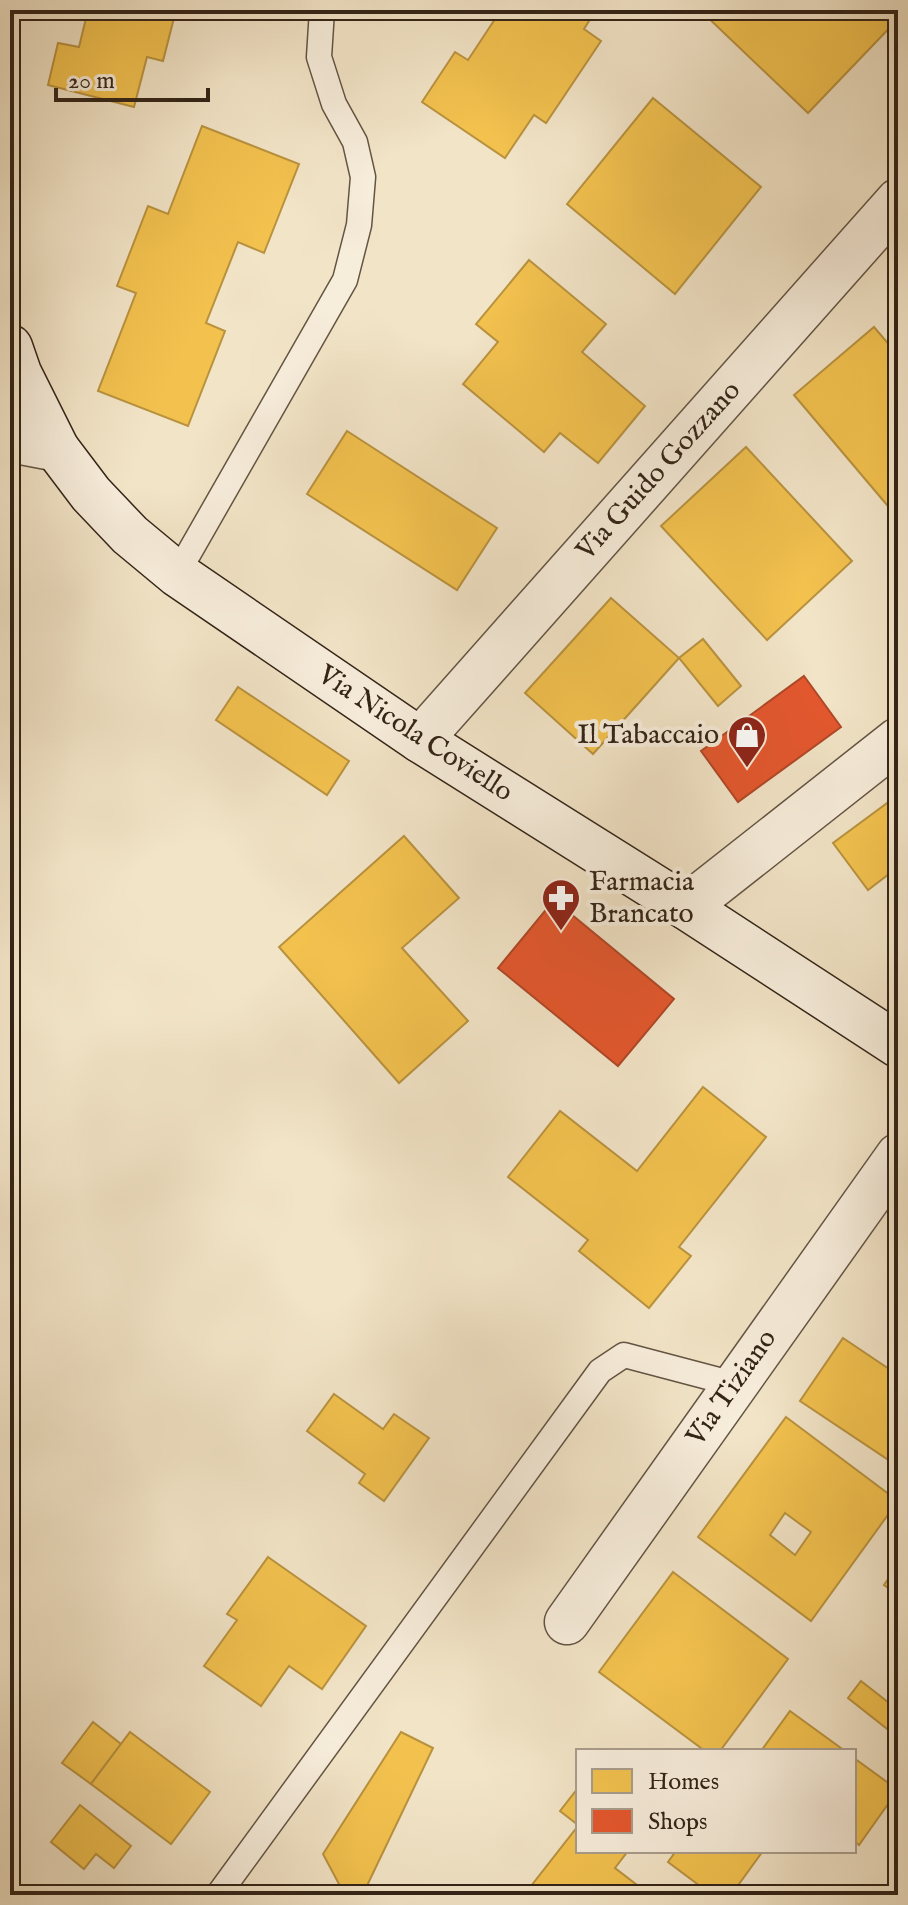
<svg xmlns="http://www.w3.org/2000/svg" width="908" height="1905" font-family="'IM FELL English',serif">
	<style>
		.homes { fill: #f2c14e; stroke: #b9923e; stroke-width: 2; fill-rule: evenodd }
		.shops { fill: #e4572e; stroke: #af4827; stroke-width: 2 }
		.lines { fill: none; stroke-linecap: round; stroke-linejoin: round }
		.lane-casing { stroke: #635443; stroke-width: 27 }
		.street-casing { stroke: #635443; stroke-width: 47 }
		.secondary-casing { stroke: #332417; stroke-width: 47 }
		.lane { stroke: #f7eddb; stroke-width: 24 }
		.street { stroke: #f7eddb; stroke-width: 44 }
		.secondary { stroke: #f7eddb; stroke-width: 44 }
		.labels { text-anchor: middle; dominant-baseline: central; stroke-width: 8; stroke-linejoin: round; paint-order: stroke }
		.street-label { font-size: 28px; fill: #332417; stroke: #f7eddb }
		.poi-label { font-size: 28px; fill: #332417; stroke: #f7eddb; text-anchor: end }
	</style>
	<rect width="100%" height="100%" fill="#f2e4c7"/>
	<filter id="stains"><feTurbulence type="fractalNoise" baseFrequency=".0025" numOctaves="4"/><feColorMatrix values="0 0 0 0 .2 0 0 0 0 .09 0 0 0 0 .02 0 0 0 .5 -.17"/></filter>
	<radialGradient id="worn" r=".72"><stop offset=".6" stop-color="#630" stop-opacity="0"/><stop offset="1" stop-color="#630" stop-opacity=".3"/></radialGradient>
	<g class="homes">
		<path d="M88 10H176L163 61 147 57 134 107 48 85 58 43 79 47Z"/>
		<path d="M501 10H596L584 29 601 41 546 123 534 115 505 158 422 102 455 52 468 60Z"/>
		<path d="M700 10H898V19L808 113Z"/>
		<path d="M653 98 761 187 675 294 567 204Z"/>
		<path d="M202 126 299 164 264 253 238 242 206 323 225 331 188 426 98 391 136 293 117 286 148 206 168 214Z"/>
		<path d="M529 260 606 324 582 352 645 406 598 463 560 433 544 452 463 384 498 342 476 324Z"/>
		<path d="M874 327 898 355V496L887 505 794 395Z"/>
		<path d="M347 431 497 528 457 590 307 494Z"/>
		<path d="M746 447 852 561 767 640 661 526Z"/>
		<path d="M611 598 679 658 593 754 525 693Z"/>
		<path d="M703 639 741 686 718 706 679 658Z"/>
		<path d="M238 687 349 761 327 795 216 720Z"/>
		<path d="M898 795V867L868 890 833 843Z"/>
		<path d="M404 836 459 898 402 948 468 1021 399 1083 279 947Z"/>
		<path d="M703 1087 766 1137 679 1247 691 1256 649 1308 579 1251 588 1240 508 1177 560 1111 637 1171Z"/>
		<path d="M843 1338 898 1375V1455L893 1463 800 1401Z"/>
		<path d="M334 1394 383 1429 394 1414 429 1438 384 1501 359 1483 365 1474 307 1431Z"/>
		<path d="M786 1417 898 1501 811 1621 698 1537ZM785 1513 811 1532 795 1555 770 1535Z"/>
		<path d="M268 1557 366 1626 322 1689 289 1666 261 1706 204 1666 237 1620 227 1614Z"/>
		<path d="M898 1565V1595L884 1585Z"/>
		<path d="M673 1572 788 1659 720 1751H705L599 1672Z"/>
		<path d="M861 1681 898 1710V1722L891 1732 848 1698Z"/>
		<path d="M790 1711 845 1751H761Z"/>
		<path d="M93 1722 121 1744 91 1784 62 1763Z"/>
		<path d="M130 1732 210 1792 171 1844 91 1784Z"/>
		<path d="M401 1732 433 1748 363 1894 340 1886 323 1854Z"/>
		<path d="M854 1758 898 1790 859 1845 854 1841Z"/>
		<path d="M578 1788V1825L560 1811Z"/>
		<path d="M80 1805 131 1846 114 1868 96 1854 84 1869 51 1842Z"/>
		<path d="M578 1826V1851H628L615 1868 637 1885 629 1895H524Z"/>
		<path d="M676 1851H763L731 1895H712L668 1862Z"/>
	</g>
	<g class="shops">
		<path d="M804 676 841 727 738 802 701 751Z"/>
		<path d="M554 900 674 999 618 1066 498 968Z"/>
	</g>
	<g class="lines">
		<g class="lane-casing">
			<g id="lane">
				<path d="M177 574 345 280 359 225 363 177 355 142 334 104 319 57 322 10"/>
				<path d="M218 1895 600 1371 624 1355 734 1384"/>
			</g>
		</g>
		<g class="street-casing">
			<g id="street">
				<path d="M10 440 57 449"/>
				<path d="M420 740 898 201"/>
				<path d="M686 907 898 740"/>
				<path d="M567 1622 898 1156"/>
			</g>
		</g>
		<g class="secondary-casing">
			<path id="secondary" d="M10 347 19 373 57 449 91 494 130 535 177 574 420 740 686 907 898 1045"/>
		</g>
		<use href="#lane" class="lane"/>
		<use href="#street" class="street"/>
		<use href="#secondary" class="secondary"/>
	</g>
	<defs>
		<g id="shop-pin" transform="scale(2)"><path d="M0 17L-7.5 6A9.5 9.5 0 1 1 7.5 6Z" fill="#8f2418" stroke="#f7eddb"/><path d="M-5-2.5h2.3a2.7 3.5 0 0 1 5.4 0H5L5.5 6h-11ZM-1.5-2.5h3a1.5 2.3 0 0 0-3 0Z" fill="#fff"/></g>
		<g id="pharmacy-pin" transform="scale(2)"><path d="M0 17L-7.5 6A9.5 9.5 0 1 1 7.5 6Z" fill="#8f2418" stroke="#f7eddb"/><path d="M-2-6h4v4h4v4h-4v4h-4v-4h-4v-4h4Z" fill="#fff"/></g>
	</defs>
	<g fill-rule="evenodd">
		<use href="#shop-pin" x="747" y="735"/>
		<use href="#pharmacy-pin" x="561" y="898"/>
	</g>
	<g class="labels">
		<g class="street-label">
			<text transform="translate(659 471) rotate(-48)">Via Guido Gozzano</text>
			<text transform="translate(415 734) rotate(33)">Via Nicola Coviello</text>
			<text transform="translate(732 1388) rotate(-55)">Via Tiziano</text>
		</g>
		<g class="poi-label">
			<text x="719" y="735">Il Tabaccaio</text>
			<text x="589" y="882" text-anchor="start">Farmacia<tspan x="589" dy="32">Brancato</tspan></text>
		</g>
	</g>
	<rect width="908" height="1905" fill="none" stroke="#f2e4c7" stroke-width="40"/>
	<rect x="12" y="12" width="884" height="1881" fill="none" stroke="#332417" stroke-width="4"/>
	<rect x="20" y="20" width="868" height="1865" fill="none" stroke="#332417" stroke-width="2"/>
	<rect x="576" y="1749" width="280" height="104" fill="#f7eddb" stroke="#a99d8d" stroke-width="2"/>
	<rect x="592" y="1769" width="40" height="24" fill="#f2c14e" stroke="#a99d8d" stroke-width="2"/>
	<text x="648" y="1789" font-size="24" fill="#332417">Homes</text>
	<rect x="592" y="1809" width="40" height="24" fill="#e4572e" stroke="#a99d8d" stroke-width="2"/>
	<text x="648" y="1829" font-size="24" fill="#332417">Shops</text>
	<path d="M56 88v12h152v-12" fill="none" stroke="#332417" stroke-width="4"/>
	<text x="68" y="88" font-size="24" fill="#332417" stroke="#f7eddb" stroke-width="6" paint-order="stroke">20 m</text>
	<rect width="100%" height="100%" filter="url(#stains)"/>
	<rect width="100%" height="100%" fill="url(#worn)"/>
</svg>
